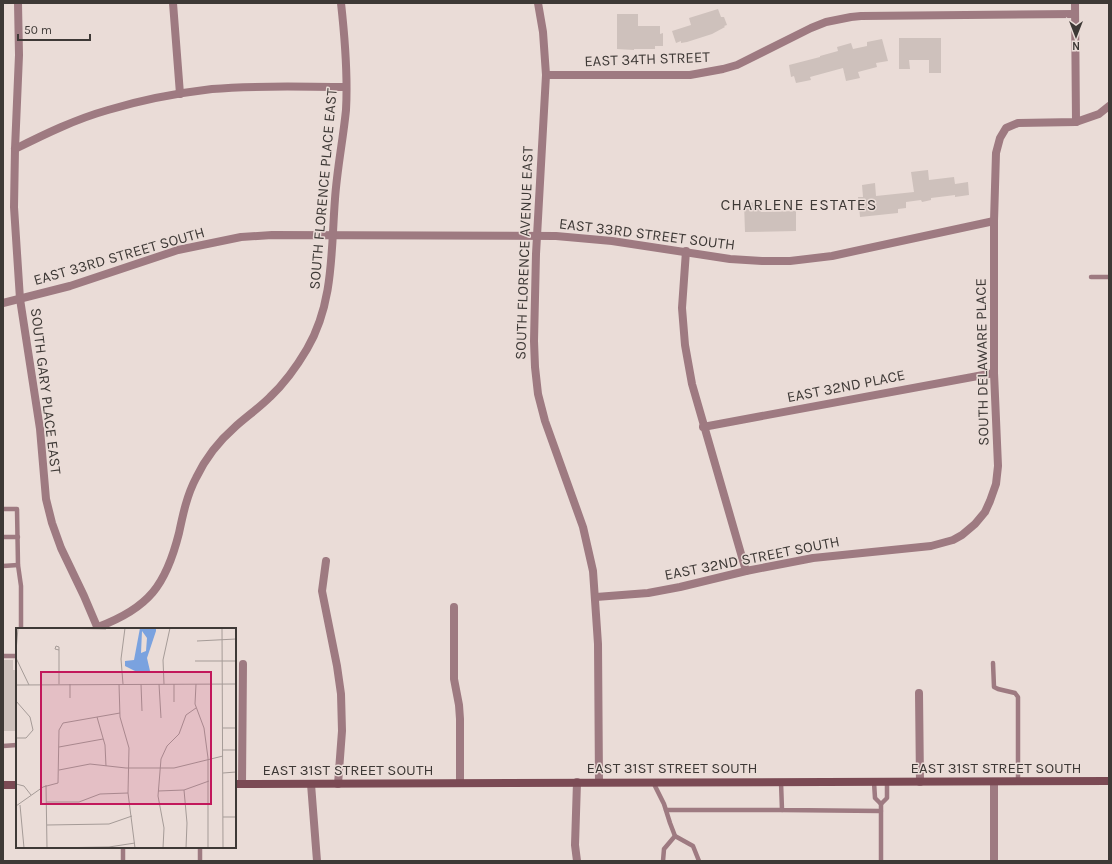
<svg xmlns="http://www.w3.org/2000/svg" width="1112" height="864" font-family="Karla,sans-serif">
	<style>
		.building { fill: #cec1bc }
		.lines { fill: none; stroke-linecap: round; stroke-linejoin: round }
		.service { stroke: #9e7a81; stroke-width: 4.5 }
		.minor { stroke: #9e7a81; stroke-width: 8 }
		.secondary { stroke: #7b4a54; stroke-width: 8 }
		.labels { text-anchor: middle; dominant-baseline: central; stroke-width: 3; stroke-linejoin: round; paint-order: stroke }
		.street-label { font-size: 15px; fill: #3e3936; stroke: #eadcd7 }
		.neighbourhood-label { font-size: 16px; letter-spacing: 1px; fill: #3e3936; stroke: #eadcd7 }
		.inset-road { fill: none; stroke: #a59b97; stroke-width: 1 }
		.view { fill: #c2185b; fill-opacity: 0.15; stroke: #c2185b; stroke-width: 2 }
		.inset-edge { fill: none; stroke: #3e3936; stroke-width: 2 }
	</style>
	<rect width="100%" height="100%" fill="#eadcd7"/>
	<g class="building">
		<path d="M718 9 721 17H724L727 25 724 26 725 27 712 34 687 42 681 43V41L676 43 672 31 691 25 689 18Z"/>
		<path d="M617 14H638V26H660V34L663 33V46H655V49H634V50L617 49Z"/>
		<path d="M899 38H941V73H929V60H909L910 69H899Z"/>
		<path d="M882 39 888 61 876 63 877 67 858 72 860 78 846 81 843 68 810 77 811 80 796 83 794 76 791 77 789 65 820 57V56L838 51 837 47 851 43 853 49 867 46V42Z"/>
		<path d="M928 170 929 180 954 177 955 184 968 182 969 195 955 197V195L931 198V200L922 202 921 200 906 202V208L898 209V213L860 217 858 197H863L862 185 875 183 876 196 914 192 911 172Z"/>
		<path d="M761 202V212L796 211V231L745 232 744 203Z"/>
		<path d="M3 660H13V670H17V731H3Z"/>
	</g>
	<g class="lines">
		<g class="service">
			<path d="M1091 277H1109"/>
			<path d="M3 509H17L18 565 21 586V629"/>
			<path d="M3 537H18"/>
			<path d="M3 566 18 565"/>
			<path d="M3 656H17"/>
			<path d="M993 663 994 687 998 689 1015 693 1018 697V782"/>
			<path d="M3 746 17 745"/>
			<path d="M653 782 664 804 670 823 675 836 693 846 699 861"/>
			<path d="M781 782 782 810 881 811"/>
			<path d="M874 782 875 798 881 804 887 798V782"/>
			<path d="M881 804V861"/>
			<path d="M666 810H782"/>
			<path d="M200 847V861"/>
			<path d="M123 861V847"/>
			<path d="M663 861 664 849 675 836"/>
		</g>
		<g class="minor">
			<path d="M18 3 19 55 15 149 14 207 20 299 40 429 46 499 52 523 61 548 84 596 98 629"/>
			<path d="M173 3 180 94"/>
			<path d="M538 3 543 32 546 75 536 254 534 341 535 367 538 394 545 421 583 527 593 571 598 644 599 782"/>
			<path d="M1075 3 1076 122"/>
			<path d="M546 75H690L723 69 737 65 811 28 826 22 851 17 861 16 1075 14"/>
			<path d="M15 149C45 134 76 119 108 110 141 100 178 93 212 89 257 85 302 87 346 87"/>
			<path d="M686 251 682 308 685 345 692 384 746 571"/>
			<path d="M3 303 70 286 178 250 241 237 272 235 556 236 612 241 730 259 762 261H790L832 256 994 221"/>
			<path d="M703 427 994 373"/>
			<path d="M326 561 322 591 337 666 341 694 342 731 338 784"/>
			<path d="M596 597 648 593 680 587 746 571 813 558 931 546 953 540 962 535 975 524 985 512 990 501 996 484 998 466 994 373V221L996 153 1000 138 1006 128 1018 123 1076 122 1099 114 1109 106"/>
			<path d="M454 607V679L459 705 460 719V783"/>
			<path d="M98 627C149 608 166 585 179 533 183 514 187 495 196 478 205 459 219 441 235 427 246 417 259 408 270 397 285 383 297 366 307 349 334 303 331 250 335 199 337 169 343 140 346 110 348 74 345 39 341 3"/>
			<path d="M919 693 920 782"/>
			<path d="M994 782V861"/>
			<path d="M242 784 243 664"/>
			<path d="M311 784 317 861"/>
			<path d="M577 861 575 845 577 782"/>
		</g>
		<g class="secondary">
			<path d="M235 784 1109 781"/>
			<path d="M3 785H17"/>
		</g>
	</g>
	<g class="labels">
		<g class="street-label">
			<text transform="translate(647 59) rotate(-2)">EAST 34TH STREET</text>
			<text transform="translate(323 189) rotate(-85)">SOUTH FLORENCE PLACE EAST</text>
			<text transform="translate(647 234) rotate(7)">EAST 33RD STREET SOUTH</text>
			<text transform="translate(524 253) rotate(-88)">SOUTH FLORENCE AVENUE EAST</text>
			<text transform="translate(119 256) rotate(-16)">EAST 33RD STREET SOUTH</text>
			<text transform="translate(982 362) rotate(-91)">SOUTH DELAWARE PLACE</text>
			<text transform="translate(846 386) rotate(-11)">EAST 32ND PLACE</text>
			<text transform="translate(46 391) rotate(83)">SOUTH GARY PLACE EAST</text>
			<text transform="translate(752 558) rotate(-11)">EAST 32ND STREET SOUTH</text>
			<text x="672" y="768">EAST 31ST STREET SOUTH</text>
			<text x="996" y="768">EAST 31ST STREET SOUTH</text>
			<text x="348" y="770">EAST 31ST STREET SOUTH</text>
		</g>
		<g class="neighbourhood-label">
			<text x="799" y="204">CHARLENE ESTATES</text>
		</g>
	</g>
	<g transform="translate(16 628)">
		<rect width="220" height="220" fill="#eadcd7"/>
		<path d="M124 0H140V3L131 30 134 43H119L109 38V33L118 32ZM126 3 131 10 130 23 125 25Z" fill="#7aa2df" fill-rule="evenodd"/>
		<path class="inset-road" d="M41 0 90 1M206 0 207 220M181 13 220 11M43 22 39 21 40 18 43 19V56M0 23 2 0M0 30 13 57M179 33H220M54 56V70M103 56 104 89 113 120 112 165 119 220M107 56 105 31 109 0M125 56 126 83M143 56 145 90M148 56 147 32 154 0M180 56 179 76 188 100 192 130V220M0 57 220 56M0 73 14 89 17 102 10 110H0M158 74V56M81 89 89 117 90 138M207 100H220M43 119 87 111M207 122H220M43 142 74 136 110 140H158L207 128M207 145 220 144M0 156 8 158 15 167M30 157 31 220 93 219 119 215M168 162 171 195 170 220M142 163 168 162 193 153M31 174H63L84 166 112 165M4 177 8 220M0 178 27 159 42 155 43 102 47 95 104 85M207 189H220M31 197 93 196 116 188M147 220 148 200 142 168 145 131 151 118 163 106 170 87 180 80"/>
		<path class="view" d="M25 44H195V176H25Z"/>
		<rect width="220" height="220" class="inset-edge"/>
	</g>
	<rect width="1112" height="864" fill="none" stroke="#3e3936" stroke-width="8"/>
	<g transform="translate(1076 36) rotate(180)" stroke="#eadcd7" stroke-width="3" paint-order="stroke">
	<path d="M0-3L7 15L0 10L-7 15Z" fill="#3e3936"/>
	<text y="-6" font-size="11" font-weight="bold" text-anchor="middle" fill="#3e3936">N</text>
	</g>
	<path d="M18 34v6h72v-6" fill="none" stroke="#3e3936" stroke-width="2"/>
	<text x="24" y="34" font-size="12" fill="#3e3936" stroke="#eadcd7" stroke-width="3" paint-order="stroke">50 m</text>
</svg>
